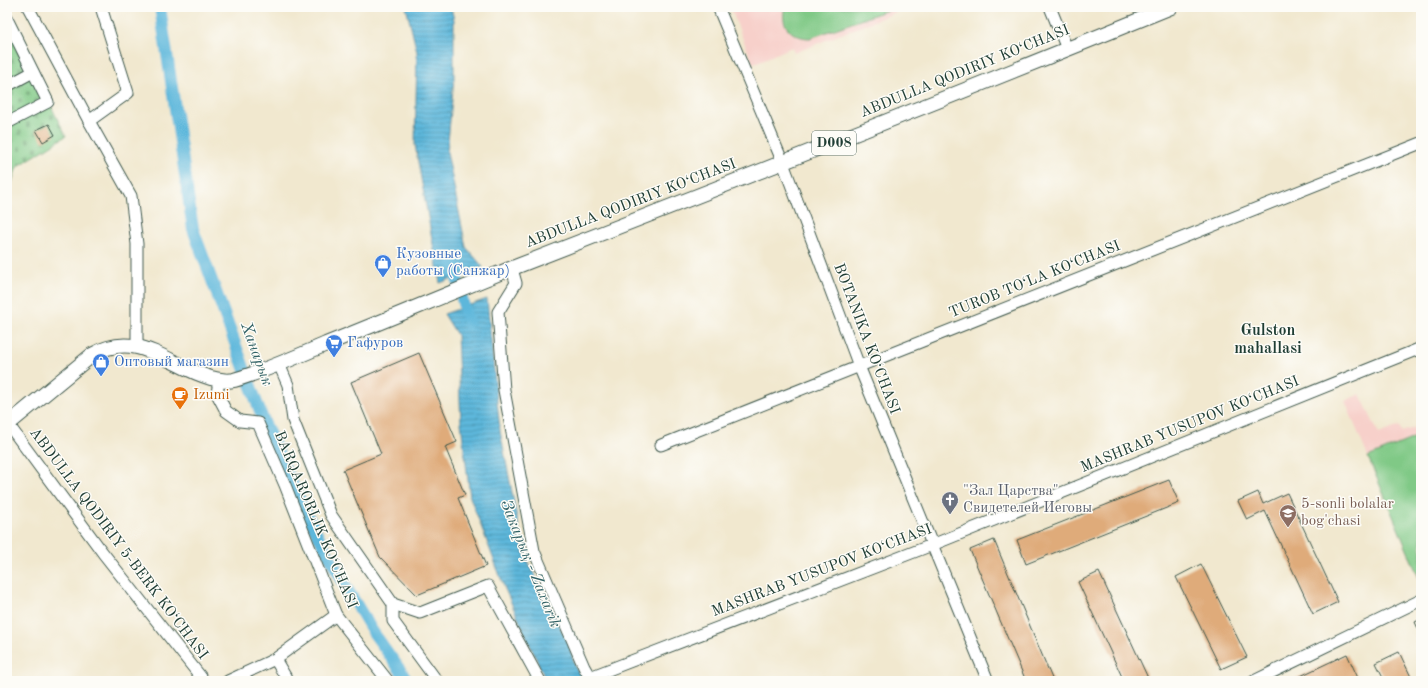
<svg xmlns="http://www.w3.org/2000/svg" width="1428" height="688" font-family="'Old Standard TT',serif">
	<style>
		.built { fill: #f7d0ca }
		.cemetery { fill: url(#cemetery-stones); stroke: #50835d }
		.pitch { fill: #80c986; stroke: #50835d }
		.water { fill: url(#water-rules); stroke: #3e7a88 }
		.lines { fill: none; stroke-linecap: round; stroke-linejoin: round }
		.canal { stroke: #5db7db; stroke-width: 12 }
		.building { fill: #dfab7a }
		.minor-casing { stroke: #3e574b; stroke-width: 13 }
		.major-casing { stroke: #3e574b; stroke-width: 16 }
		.minor { stroke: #fff; stroke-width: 11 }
		.major { stroke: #fff; stroke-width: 14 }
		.labels { text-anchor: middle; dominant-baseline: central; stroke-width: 3; stroke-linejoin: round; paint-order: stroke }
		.shield { fill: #fdfcf7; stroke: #62766e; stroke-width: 1 }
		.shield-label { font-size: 14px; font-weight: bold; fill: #1f3d34 }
		.street-label { font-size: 15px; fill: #1f3d34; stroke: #fdfcf7 }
		.shop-label { font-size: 15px; fill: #366cbe; stroke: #fdfcf7; text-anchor: start }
		.food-label { font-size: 15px; fill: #c56008; stroke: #fdfcf7; text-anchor: start }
		.worship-label { font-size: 15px; fill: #5b616d; stroke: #fdfcf7; text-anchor: start }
		.education-label { font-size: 15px; fill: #785e54; stroke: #fdfcf7; text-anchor: start }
		.neighbourhood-label { font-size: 16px; font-weight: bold; fill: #1f3d34; stroke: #fdfcf7 }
		.water-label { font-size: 16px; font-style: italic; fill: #326266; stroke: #fdfcf7 }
	</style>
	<defs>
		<pattern id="cemetery-stones" width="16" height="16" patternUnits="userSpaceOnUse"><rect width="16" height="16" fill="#80c986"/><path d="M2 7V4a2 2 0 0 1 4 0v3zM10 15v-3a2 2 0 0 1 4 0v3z" fill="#68a46e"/></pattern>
		<pattern id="water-rules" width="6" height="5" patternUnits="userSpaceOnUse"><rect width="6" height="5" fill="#5db7db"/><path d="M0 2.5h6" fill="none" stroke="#4c96b2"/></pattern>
	</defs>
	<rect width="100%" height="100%" fill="#fdfcf7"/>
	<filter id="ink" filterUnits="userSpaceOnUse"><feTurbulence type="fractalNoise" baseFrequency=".025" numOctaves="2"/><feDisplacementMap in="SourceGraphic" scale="8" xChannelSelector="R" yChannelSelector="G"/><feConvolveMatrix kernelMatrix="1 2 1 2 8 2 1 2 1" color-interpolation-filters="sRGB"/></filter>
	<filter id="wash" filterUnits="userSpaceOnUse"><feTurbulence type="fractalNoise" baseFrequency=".012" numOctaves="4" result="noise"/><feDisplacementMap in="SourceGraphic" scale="16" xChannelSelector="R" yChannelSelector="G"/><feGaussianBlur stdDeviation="0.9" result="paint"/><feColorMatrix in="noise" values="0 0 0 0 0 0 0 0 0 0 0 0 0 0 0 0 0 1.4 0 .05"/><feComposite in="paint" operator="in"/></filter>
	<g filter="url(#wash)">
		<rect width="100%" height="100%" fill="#f1e8cf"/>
		<g class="built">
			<path d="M730 7H909L794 53 792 47 753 64Z"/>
			<path d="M1360 394 1379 434 1399 426 1402 432 1421 425 1420 583 1345 401Z"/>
		</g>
		<path class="cemetery" d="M7 19 66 136 17 167 7 197Z"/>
		<g class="pitch">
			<path d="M785 7H896L810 38C792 38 779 25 785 7Z"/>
			<path d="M1421 435V577L1419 578 1368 457Z"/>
		</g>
		<g class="water">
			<path d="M406 7H451L454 20V79L447 152 466 247 483 267 440 283 415 145 417 52Z"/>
			<path d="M487 299 500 431 524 553 569 645 576 669 584 681H546L505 589 470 497 461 423 457 335 444 314Z"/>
		</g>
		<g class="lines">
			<g class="canal">
				<path d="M160 7 193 229 264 422 304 509 342 580 373 632 408 681"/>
				<path d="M453 262 468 323"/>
			</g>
		</g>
		<g id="blocks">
			<g class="building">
				<path d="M49 124 55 135 43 142 36 130Z"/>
				<path d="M419 353 457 442 445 447 465 495 458 498 486 566 417 595 380 557 343 470 381 454 351 382Z"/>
				<path d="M1169 480 1179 503 1026 564 1017 540Z"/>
				<path d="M1258 492 1263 504 1287 493 1338 602 1313 614 1265 511 1247 520 1238 501Z"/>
				<path d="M994 540 1053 681H1026L970 550Z"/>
				<path d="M1201 564 1247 657 1221 669 1176 577Z"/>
				<path d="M1099 572 1148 678 1142 681H1124L1078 582Z"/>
				<path d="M1421 619V635L1415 622Z"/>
				<path d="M1399 652 1413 681H1385L1376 663Z"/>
				<path d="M1347 654 1358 678 1351 681H1290Z"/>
			</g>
		</g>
	</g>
	<g filter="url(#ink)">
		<use href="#blocks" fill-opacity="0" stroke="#3e574b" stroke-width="1"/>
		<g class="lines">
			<g class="minor-casing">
				<g id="minor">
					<path d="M28 7 89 121 131 196 137 244V346"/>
					<path d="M718 7 783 163 859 366 988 681"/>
					<path d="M1050 7 1067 49"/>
					<path d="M7 19 48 102 7 123"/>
					<path d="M7 86 33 72"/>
					<path d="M89 121 128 93 101 7"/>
					<path d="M512 269 516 283 498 312 504 390 534 551 584 667 592 681"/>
					<path d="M279 364 288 385 293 420 331 515 393 604 420 613 488 586 540 681"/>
					<path d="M219 380 217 394 226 411 240 421 258 423 285 485 336 615 388 681"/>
					<path d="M8 424 103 553 204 681"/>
					<path d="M661 445 1421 143"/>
					<path d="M393 604V621L437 681"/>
					<path d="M275 659 288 681"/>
					<path d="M590 677 932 545 1421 348"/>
					<path d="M228 681 275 659 336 615"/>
					<path d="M1254 681 1421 600"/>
				</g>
			</g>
			<g class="major-casing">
				<path id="major" d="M7 425 92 355C138 328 168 366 211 378 219 380 226 382 234 380 265 371 296 357 326 344 389 319 452 292 515 267 734 182 953 96 1171 7"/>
			</g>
			<use href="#minor" class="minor"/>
			<use href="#major" class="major"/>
		</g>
	</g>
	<defs>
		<g id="shop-pin" transform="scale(0.9)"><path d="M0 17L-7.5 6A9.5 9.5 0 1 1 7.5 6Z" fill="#3f7fe0" stroke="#fdfcf7"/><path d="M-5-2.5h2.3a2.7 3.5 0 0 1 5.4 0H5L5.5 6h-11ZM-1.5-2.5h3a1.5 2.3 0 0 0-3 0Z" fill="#fff"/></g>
		<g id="supermarket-pin" transform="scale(0.9)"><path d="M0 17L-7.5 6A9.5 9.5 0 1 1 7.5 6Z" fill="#3f7fe0" stroke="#fdfcf7"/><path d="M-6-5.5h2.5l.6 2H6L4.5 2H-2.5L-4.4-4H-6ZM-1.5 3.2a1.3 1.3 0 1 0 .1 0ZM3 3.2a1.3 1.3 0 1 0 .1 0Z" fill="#fff"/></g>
		<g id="cafe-pin" transform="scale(0.9)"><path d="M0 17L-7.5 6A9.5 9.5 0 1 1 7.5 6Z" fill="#e8710a" stroke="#fdfcf7"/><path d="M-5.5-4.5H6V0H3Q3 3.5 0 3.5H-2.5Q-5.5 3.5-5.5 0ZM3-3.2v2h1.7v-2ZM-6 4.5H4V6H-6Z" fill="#fff"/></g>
		<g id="church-pin" transform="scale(0.9)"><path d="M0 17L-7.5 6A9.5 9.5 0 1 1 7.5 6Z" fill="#6b7280" stroke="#fdfcf7"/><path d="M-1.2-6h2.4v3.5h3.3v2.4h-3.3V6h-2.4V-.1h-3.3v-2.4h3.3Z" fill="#fff"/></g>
		<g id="school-pin" transform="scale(0.9)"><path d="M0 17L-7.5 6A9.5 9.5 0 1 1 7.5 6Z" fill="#8d6e63" stroke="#fdfcf7"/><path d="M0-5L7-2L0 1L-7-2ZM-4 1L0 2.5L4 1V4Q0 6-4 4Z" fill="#fff"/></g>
	</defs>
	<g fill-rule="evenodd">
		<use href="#shop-pin" x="383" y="263"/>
		<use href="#supermarket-pin" x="334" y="343"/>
		<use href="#shop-pin" x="101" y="362"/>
		<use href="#cafe-pin" x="180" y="395"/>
		<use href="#church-pin" x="950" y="500"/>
		<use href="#school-pin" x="1288" y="513"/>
	</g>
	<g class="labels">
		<rect class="shield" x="812" y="131" width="44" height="24" rx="3"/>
		<g class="shield-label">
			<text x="834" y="143">D008</text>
		</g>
		<g class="street-label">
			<text transform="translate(965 72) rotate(-22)">ABDULLA QODIRIY KO‘CHASI</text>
			<text transform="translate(631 204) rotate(-21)">ABDULLA QODIRIY KO‘CHASI</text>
			<text transform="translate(1035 280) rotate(-22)">TUROB TO‘LA KO‘CHASI</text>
			<text transform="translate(866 339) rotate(69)">BOTANIKA KO‘CHASI</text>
			<text transform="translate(1190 425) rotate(-22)">MASHRAB YUSUPOV KO‘CHASI</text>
			<text transform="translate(315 520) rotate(67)">BARQARORLIK KO‘CHASI</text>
			<text transform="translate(118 544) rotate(53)">ABDULLA QODIRIY 5-BERK KO‘CHASI</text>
			<text transform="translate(822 571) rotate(-21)">MASHRAB YUSUPOV KO‘CHASI</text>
		</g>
		<g class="shop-label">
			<text x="396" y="254">Кузовные<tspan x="396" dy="17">работы (Санжар)</tspan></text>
			<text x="347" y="343">Гафуров</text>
			<text x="114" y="362">Оптовый магазин</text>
		</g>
		<g class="food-label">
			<text x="193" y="395">Izumi</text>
		</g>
		<g class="worship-label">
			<text x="963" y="491">"Зал Царства"<tspan x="963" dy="17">Свидетелей Иеговы</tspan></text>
		</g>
		<g class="education-label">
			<text x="1301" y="504">5-sonli bolalar<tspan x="1301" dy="17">bog'chasi</tspan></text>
		</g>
		<g class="neighbourhood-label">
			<text x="1268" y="331">Gulston<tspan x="1268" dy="18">mahallasi</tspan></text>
		</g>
		<g class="water-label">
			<text transform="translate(256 354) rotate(70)">Ханарык</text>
			<text transform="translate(530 564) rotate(68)">Закарық - Zaxarik</text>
		</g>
	</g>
	<rect width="1428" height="688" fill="none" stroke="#fdfcf7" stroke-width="24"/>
</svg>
